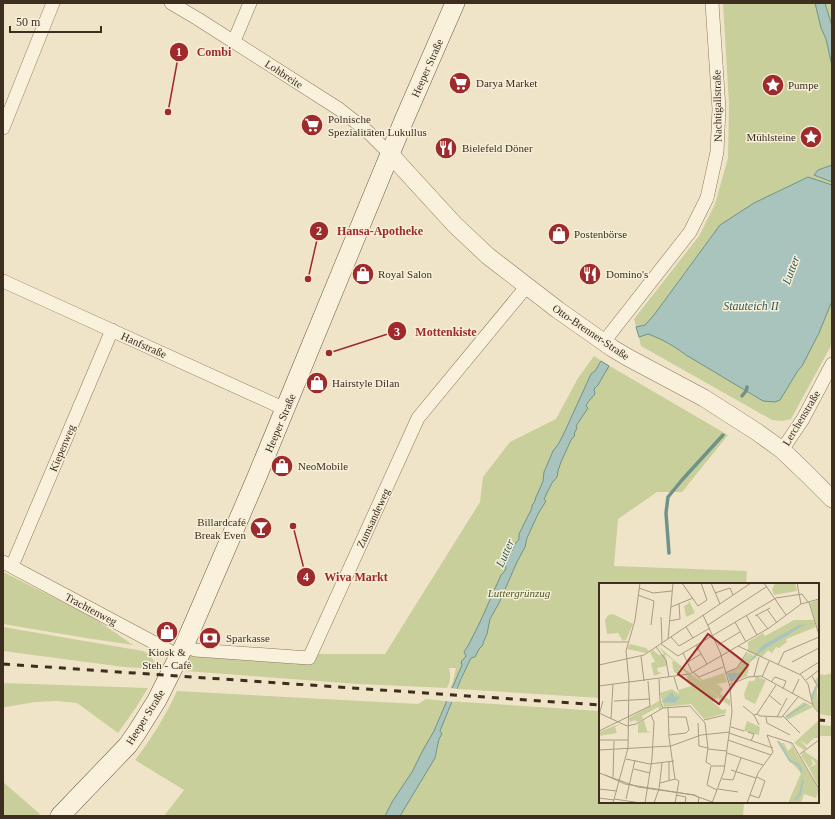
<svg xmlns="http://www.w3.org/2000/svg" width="835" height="819" font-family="'Times New Roman',serif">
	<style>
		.green { fill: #c9cf9b }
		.water { fill: #a9c4bc; stroke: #6f938a }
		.pier { fill: #f0e4c8 }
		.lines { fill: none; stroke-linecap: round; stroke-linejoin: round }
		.stream { stroke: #6f938a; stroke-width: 3.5 }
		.minor-casing { stroke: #8d765c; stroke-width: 14 }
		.tertiary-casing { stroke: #8d765c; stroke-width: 18 }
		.secondary-casing { stroke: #6f573f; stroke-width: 20 }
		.minor { stroke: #faf1dc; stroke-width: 13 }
		.tertiary { stroke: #faf1dc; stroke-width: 17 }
		.secondary { stroke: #faf1dc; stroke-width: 19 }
		.rail { stroke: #3d2e20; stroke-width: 3; stroke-dasharray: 7 7; stroke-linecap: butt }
		.labels { text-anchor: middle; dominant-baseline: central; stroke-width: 3; stroke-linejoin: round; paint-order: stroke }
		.street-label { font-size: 11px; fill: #3d2e20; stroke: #f7eed8 }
		.poi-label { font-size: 11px; fill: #3d2e20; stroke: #f7eed8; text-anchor: start }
		.park-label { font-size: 11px; font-style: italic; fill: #4d5a26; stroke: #f7eed8 }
		.water-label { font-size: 12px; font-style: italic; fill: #2f5d5a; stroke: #f7eed8 }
		.inset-river { fill: none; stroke: #a9c4bc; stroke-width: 2 }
		.inset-road { fill: none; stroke: #a89b85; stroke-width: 1 }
		.view { fill: #9e2a2b; fill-opacity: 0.15; stroke: #9e2a2b; stroke-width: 2 }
		.inset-edge { fill: none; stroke: #3d2e20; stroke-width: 2 }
		.leader { fill: none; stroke: #9e2a2b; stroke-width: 1.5 }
		.callout-dot { fill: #9e2a2b; stroke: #f7eed8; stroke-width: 1.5 }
		.mark-label { font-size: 12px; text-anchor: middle; font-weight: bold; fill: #fff }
		.callout-label { font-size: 12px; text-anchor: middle; font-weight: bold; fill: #9e2a2b; stroke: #f7eed8; stroke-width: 3; stroke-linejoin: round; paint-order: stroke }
	</style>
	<rect width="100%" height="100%" fill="#f0e4c8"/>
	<g class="green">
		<path d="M723 3H832V344L791 419 783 421 772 420 641 346 634 319 699 236 715 204 728 158 729 104Z"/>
		<path d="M594 356 608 365 728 435 682 492H657L618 519 614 566 747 571 746 584H600V698L457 689 466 669H461L447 701 600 711V802H744L743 816H164L184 790 135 760C152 738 166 715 177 691L418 704 426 699 445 701 453 681 456 668H449C451 676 451 681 447 688L358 684 185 671 190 654H385L480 502 483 477 510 442 556 419 578 378Z"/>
		<path d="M3 572 91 616 133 645 86 638 3 624Z"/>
		<path d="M3 627 143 651C151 655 155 660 156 669L124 667 3 651Z"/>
		<path d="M832 673V716L818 714V674L825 675Z"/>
		<path d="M3 683 148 688 135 709 118 733 77 703 56 701 36 702 5 707 3 709Z"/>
		<path d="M818 725 832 726V736H818Z"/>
		<path d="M3 782 40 814 37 816H3Z"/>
	</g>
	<g class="water">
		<path d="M815 3H825L832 26V66L826 39 821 28Z"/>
		<path d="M832 165V182L814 175 818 170Z"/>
		<path d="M808 177 832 185V301L819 333 802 366 797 372 780 400 775 402 763 401 686 355C674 346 662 339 648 334L639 337 636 327 645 325 654 315 720 225 754 203Z"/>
		<path d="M601 361 609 366 598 385 594 389 595 394C592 398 587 402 586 406L588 408 576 426 577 428 574 434 575 435 571 440 561 462 558 471 557 477 552 483 544 499 546 501 538 514 527 538 525 547 517 562 499 603 490 619 487 634 483 643V645L479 649 475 657 471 658 461 679 440 731 442 734 439 739 435 758 400 816H385L392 802 412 772 423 750 434 731 462 665 461 662 466 656 464 652 469 644 480 622 501 575 504 572 506 568 505 565 515 544 519 539V534L532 508V505L534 503 536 497 541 486 543 481 544 472 553 451 559 443 565 431 591 374 595 371Z"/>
	</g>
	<path class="pier" d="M450 688 459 689 454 702 445 701Z"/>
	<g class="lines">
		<g class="stream">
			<path d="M742 396 746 391 747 387"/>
			<path d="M669 553 666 513 668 497 682 480 723 435"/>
		</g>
		<g class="minor-casing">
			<g id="minor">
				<path d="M171 3 198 19 339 109 367 131 390 154"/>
				<path d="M234 41 250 3"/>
				<path d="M3 128 53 3"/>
				<path d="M3 281 285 409"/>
				<path d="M603 343 690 232 707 198 717 152 719 109 712 3"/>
				<path d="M782 450 803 419 832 364"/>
				<path d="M3 562 179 656"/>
				<path d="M12 566 112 330"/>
				<path d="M184 646 195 650 309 658 418 418 527 286"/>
			</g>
		</g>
		<g class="tertiary-casing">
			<path id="tertiary" d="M390 154 455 225 488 256 558 310 612 348 627 357 704 398 757 432 782 450 805 472 832 499"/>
		</g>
		<g class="secondary-casing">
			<path id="secondary" d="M60 816 128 745 137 732 157 700 184 646 256 479 404 120 455 3"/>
		</g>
		<use href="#minor" class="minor"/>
		<use href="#tertiary" class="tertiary"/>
		<use href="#secondary" class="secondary"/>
		<g class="rail">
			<path d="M3 664 600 705"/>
			<path d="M818 720 832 721"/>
		</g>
	</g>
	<defs>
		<g id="supermarket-disc" transform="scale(1.15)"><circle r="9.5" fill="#9e2a2b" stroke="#f7eed8"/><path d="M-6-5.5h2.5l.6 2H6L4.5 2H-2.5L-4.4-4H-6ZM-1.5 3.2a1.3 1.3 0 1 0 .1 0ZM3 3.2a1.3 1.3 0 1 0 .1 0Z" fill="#fff"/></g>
		<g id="sight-disc" transform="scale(1.15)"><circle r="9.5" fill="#9e2a2b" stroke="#f7eed8"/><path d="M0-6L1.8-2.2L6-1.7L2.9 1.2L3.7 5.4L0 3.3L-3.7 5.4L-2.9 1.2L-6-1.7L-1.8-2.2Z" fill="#fff"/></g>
		<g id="restaurant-disc" transform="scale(1.15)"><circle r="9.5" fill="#9e2a2b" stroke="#f7eed8"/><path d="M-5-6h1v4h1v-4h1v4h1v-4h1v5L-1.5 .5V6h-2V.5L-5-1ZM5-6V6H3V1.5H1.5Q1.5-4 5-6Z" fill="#fff"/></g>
		<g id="shop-disc" transform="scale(1.15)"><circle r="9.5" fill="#9e2a2b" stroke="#f7eed8"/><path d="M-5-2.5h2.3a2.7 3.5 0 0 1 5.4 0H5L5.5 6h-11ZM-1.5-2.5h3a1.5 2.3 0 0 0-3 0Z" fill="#fff"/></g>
		<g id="bar-disc" transform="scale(1.15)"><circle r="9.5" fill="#9e2a2b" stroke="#f7eed8"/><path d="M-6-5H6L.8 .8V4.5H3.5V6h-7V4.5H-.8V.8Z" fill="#fff"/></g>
		<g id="bank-disc" transform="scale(1.15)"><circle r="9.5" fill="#9e2a2b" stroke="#f7eed8"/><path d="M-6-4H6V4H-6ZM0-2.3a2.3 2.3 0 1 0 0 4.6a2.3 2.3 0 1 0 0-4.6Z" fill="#fff"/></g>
	</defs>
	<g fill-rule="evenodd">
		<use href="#supermarket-disc" x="460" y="83"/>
		<use href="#sight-disc" x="773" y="85"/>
		<use href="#supermarket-disc" x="312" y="125"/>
		<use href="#sight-disc" x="811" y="137"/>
		<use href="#restaurant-disc" x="446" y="148"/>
		<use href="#shop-disc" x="559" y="234"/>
		<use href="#shop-disc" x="363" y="274"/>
		<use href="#restaurant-disc" x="590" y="274"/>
		<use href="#shop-disc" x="317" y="383"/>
		<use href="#shop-disc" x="282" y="466"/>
		<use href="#bar-disc" x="261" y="528"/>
		<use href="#shop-disc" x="167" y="632"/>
		<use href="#bank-disc" x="210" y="638"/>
	</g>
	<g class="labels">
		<g class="street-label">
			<text transform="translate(427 68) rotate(-66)">Heeper Straße</text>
			<text transform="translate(284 74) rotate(33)">Lohbreite</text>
			<text transform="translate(717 106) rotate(-91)">Nachtigallstraße</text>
			<text transform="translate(591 332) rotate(34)">Otto-Brenner-Straße</text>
			<text transform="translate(144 345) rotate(24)">Hanfstraße</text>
			<text transform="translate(801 418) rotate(-59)">Lerchenstraße</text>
			<text transform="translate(280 423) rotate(-67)">Heeper Straße</text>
			<text transform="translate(62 448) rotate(-67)">Kiepenweg</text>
			<text transform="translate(373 518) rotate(-65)">Zumsandeweg</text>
			<text transform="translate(91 609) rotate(28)">Trachtenweg</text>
			<text transform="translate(145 717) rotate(-58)">Heeper Straße</text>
		</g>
		<g class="poi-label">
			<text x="476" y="83">Darya Market</text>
			<text x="788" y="85">Pumpe</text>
			<text x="328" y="119">Polnische<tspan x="328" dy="13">Spezialitäten Lukullus</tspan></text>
			<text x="796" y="137" text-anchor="end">Mühlsteine</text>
			<text x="462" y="148">Bielefeld Döner</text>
			<text x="574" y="234">Postenbörse</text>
			<text x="378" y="274">Royal Salon</text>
			<text x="606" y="274">Domino's</text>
			<text x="332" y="383">Hairstyle Dilan</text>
			<text x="298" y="466">NeoMobile</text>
			<text x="246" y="522" text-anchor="end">Billardcafé<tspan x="246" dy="13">Break Even</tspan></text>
			<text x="226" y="638">Sparkasse</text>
			<text x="167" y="652" text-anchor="middle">Kiosk &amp;<tspan x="167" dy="13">Steh - Cafè</tspan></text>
		</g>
		<g class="park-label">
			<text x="519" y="593">Luttergrünzug</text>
		</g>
		<g class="water-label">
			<text transform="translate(791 270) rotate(-69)">Lutter</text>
			<text x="751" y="306">Stauteich II</text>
			<text transform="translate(505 553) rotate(-66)">Lutter</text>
		</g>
	</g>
	<g transform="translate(599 583)">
		<rect width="220" height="220" fill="#f0e4c8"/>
		<path d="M176 0H196L198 8 175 12 173 7ZM220 16V50L211 20ZM90 18 96 30 87 34 85 23 89 21ZM14 31 34 41 27 57 24 58 19 50 8 51 6 37 9 32ZM195 37H215L217 44 187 56 188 59 180 65 177 64 173 70 169 67 163 74 149 69V59L164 50 166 53ZM31 61 47 65 50 68 47 70 28 66ZM59 63 81 82 91 90 88 91 83 86H80L81 92 75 89 73 79 75 78 66 71 68 83 58 85 59 89 63 90 55 93 52 80 56 79 51 69 54 67 60 72 65 71ZM149 70 158 74 151 79 148 93 132 100 128 90 138 85ZM93 90 104 97 125 90 128 99 118 101 124 106 121 111 131 117V123L105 102 131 124 132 129 131 124 118 114 114 119 123 127 127 126V130L105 136 92 121 65 124 61 110 73 106 80 111 79 107 92 103 86 97 89 96 88 93 92 91 105 101ZM157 93 167 97 156 121 146 116 145 111 150 98H155ZM220 93 218 109 220 129 214 122 212 111 218 103 215 98ZM60 118 63 124 61 127 59 124 43 133 44 136 38 139 36 137 31 139 30 135ZM205 119 214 124 188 137 186 133ZM45 137 48 148 53 149 39 150V141ZM220 137V155H215L208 162 201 157 208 165 205 167 195 160ZM148 138 161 144 160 152 145 148ZM23 140 16 144 18 150 0 153V149ZM190 159H191L220 206 217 215 205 211 202 220H189L202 190 191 178 180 160H185L189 168 193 164ZM205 168 220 178V200L218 201 210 185 217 181 212 175 214 181 210 185 202 173Z" fill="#c9cf9b"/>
		<path d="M220 40 205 42 164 67 150 80 147 86 142 93 131 99 128 90H144L150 79 164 62 200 42ZM73 109 76 114 81 113 76 120 62 119Z" fill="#a9c4bc"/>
		<path class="inset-river" d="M213 116 217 103M187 134 207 121M179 158 191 178 200 182 203 190M196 217 201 211 204 197"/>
		<path class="inset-road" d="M41 0 36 37 27 68 30 99 91 91 170 45 202 21 220 16M83 0 99 23 108 17 102 0M112 0 121 21M165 0 187 32M198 0 202 21M40 5 54 10 73 8M116 10 131 5 134 12M39 12 55 18 52 42M210 19 220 52M72 24 94 15M168 26 178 40M104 32 121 69 131 104 133 129 125 188 113 220M147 32 158 52M158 32 169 46M156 33 171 25M62 34 63 60M70 38 81 36 80 21M136 39 147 59M109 42 167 4M87 44 94 55M72 54 80 63 111 45M69 56 74 0M0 59H29M62 61 79 73 177 15 203 11 209 19M97 62 108 81M119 62 141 49M139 63 202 92 209 101 214 123 220 130M57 64 67 77 70 94M132 68 144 77M84 70 93 89M42 73 45 98M89 79 102 71M193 79 220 65M0 82 45 72 152 0M179 82 185 69 220 54M94 89 100 94 124 84M126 90 138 85 148 69M201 91 220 79M155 93 160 74M213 93 220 106M75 94 79 107M163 94 170 78M60 96 61 118 64 125M207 97 220 87M172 99 176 94 187 98 184 106M130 102 149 94 162 93 213 121M0 103 30 99 29 165 14 220M193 111 200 96M170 112 182 122M15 118 51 116M144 123 155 132 160 142M69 125 70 154 76 196M0 130 28 143M158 131 161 133 183 134 199 114M0 132 4 118M155 132 158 131 177 102M184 133 201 150M70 134H87L90 147 87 150 70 152M167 134 168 140 191 152M178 134 188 115M12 136 14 101M105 137 126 132M99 140 100 163 109 165M28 143 37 141 64 125 91 123 106 140 109 165 107 179 112 182M132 144 145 148M0 148 51 123 49 98M149 149 155 151 152 158M130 150 174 165M0 157H29M129 157 172 172M109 166 128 168M0 167 72 163 102 152 131 149M128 170 164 182M201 171 220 157M27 176 51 181 75 178M35 186 51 190M132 187 157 195M0 190 39 204 96 212 100 215 99 220M6 192 26 201 94 212 116 220M14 194 15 158M123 196 134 197 142 175M70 197V178M61 200 76 196M0 206 18 208M60 206 63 180M119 206 139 209M118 207 108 202 112 183H126M77 212 87 214 86 220M151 212 160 215 166 198 158 194M0 215 15 217M15 216 42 220M27 216 36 177M46 220 53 176 55 139 52 132M55 220 60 206M76 220 80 198 76 196M148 220 159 190 174 169 168 152 193 160 220 206"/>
		<path class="view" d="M109 51 149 82 120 121 79 91Z"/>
		<rect width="220" height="220" class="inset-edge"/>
	</g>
	<path class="leader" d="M168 112L179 52M308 279L319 231M329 353L397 331M293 526L306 577"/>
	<g class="callout-dot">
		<circle cx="168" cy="112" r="4"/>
		<circle cx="308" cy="279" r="4"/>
		<circle cx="329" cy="353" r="4"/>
		<circle cx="293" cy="526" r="4"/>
		<circle cx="179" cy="52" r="10"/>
		<circle cx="319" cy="231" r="10"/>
		<circle cx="397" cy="331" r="10"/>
		<circle cx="306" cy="577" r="10"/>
	</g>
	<g class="mark-label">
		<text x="179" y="56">1</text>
		<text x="319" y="235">2</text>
		<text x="397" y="336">3</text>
		<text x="306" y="581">4</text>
	</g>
	<g class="callout-label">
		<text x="214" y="56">Combi</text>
		<text x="380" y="235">Hansa-Apotheke</text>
		<text x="446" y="336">Mottenkiste</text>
		<text x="356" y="581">Wiva Markt</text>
	</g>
	<rect width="835" height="819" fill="none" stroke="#3d2e20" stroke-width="8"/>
	<path d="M10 26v6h91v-6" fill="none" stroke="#3d2e20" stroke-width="2"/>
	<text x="16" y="26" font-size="12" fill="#3d2e20" stroke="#f7eed8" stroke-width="3" paint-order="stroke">50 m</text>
</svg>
